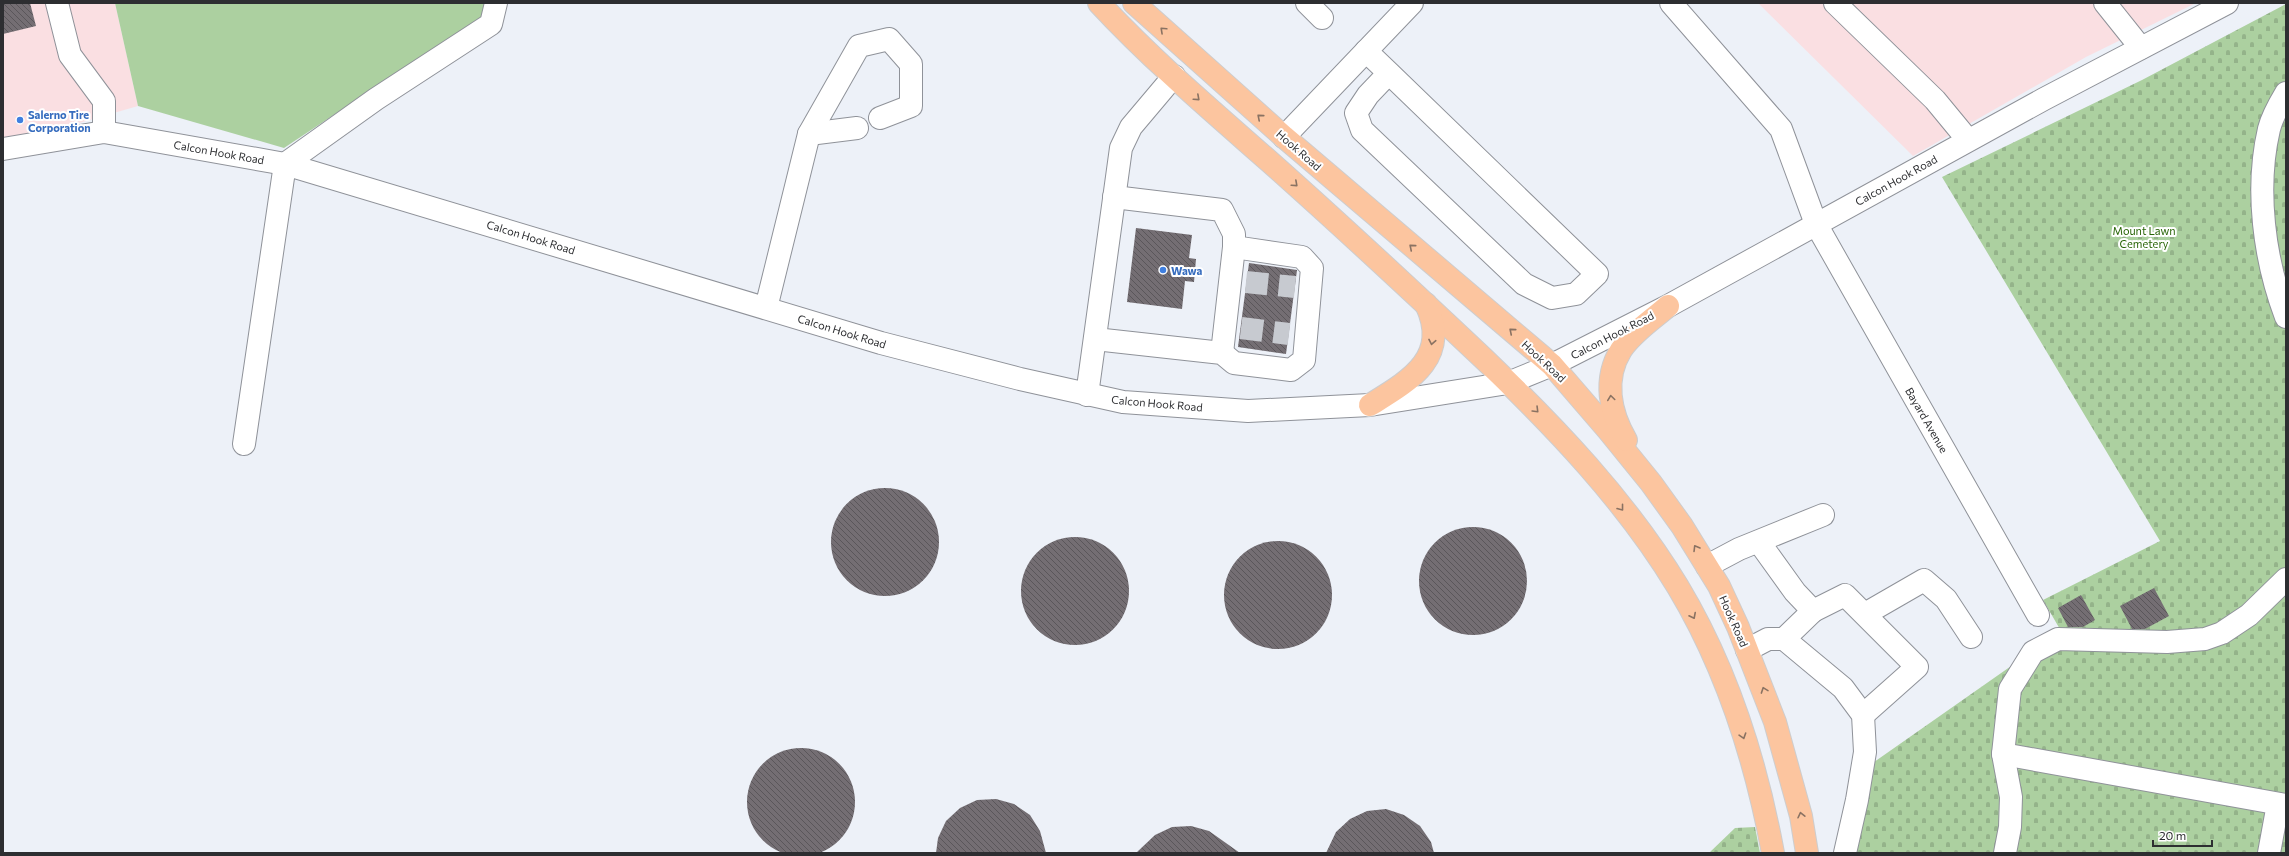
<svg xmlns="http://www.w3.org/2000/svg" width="2289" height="856" font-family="Commissioner,sans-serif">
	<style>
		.industrial { fill: #fadfe2 }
		.grass { fill: #acd0a0 }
		.cemetery { fill: url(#cemetery-stones) }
		.building { fill: url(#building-back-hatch) }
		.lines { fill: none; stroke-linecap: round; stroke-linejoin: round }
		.minor-tunnel { stroke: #c7cad0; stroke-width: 22; stroke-dasharray: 22 11; stroke-linecap: butt }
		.minor-casing { stroke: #8f9299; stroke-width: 24 }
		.major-casing { stroke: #cdcdce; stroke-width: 24 }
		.minor { stroke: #fff; stroke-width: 22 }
		.major { stroke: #fcc59f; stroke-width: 22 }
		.oneway { stroke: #8a7262 }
		.shop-dot { fill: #3f7fe0; stroke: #fff; stroke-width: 1.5 }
		.labels { text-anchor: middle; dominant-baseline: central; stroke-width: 4; stroke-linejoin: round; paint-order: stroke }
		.shop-label { font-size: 11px; font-weight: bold; fill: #366cbe; stroke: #fff; text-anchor: start }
		.street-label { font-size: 11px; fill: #2d2e31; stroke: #fff }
		.park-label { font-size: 11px; fill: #276405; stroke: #fff }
	</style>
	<defs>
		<pattern id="cemetery-stones" width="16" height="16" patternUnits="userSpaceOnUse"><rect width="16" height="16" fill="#acd0a0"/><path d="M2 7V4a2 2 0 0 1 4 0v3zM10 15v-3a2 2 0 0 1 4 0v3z" fill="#94b38a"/></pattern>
		<pattern id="building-back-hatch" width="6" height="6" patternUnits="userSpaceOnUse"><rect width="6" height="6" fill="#746e73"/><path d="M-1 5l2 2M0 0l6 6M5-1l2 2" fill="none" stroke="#5a565a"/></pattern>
	</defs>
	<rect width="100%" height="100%" fill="#edf1f8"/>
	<g class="industrial">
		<path d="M3 3H115L138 106 3 145Z"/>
		<path d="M1758 3H2196L2086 57 1913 156Z"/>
	</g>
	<path class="grass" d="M115 3H485L481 17 284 148 138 106Z"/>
	<g class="cemetery">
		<path d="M2286 4V853H1855L1867 767 2061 631 2043 600 2160 541 1942 177 2142 80Z"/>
		<path d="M1755 827 1760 853H1709L1735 828Z"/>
	</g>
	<g class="building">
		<path d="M3 3H30L36 26 3 34Z"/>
		<path d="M1136 228 1192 235 1189 258 1196 259 1194 282 1185 281 1182 309 1127 302Z"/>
		<path d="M1249 263 1297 270 1286 354 1238 347Z"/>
		<circle cx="885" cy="542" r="54"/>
		<circle cx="1473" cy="581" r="54"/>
		<circle cx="1075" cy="591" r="54"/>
		<circle cx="1278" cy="595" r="54"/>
		<path d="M2154 588 2169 616 2145 629H2132L2120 606Z"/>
		<path d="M2081 595 2095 620 2083 627H2068L2058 608Z"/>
		<circle cx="801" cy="802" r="54"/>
		<path d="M996 799 1014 804 1030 815 1040 831 1046 853H936L938 838 946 821 960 808 977 800Z"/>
		<path d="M1386 809 1404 815 1420 826 1431 842 1434 853H1326L1336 832 1350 819 1367 811Z"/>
		<path d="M1191 826 1209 831 1240 853H1136L1155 835 1172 827Z"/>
	</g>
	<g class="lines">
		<g class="minor-tunnel">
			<path d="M1246 282 1295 287"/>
			<path d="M1241 328 1289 334"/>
		</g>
		<g class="minor-casing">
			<g id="minor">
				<path d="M57 3 70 55 104 101V132"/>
				<path d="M1307 3 1322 18"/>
				<path d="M1671 3 1781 129 1816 224 2038 615"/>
				<path d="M1835 3 1935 100 1968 140"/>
				<path d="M2105 3 2141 48"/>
				<path d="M1366 51 1389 73 1597 274 1576 294 1552 298 1524 284 1362 130 1356 113 1368 95 1389 73"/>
				<path d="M2286 93C2280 103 2272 117 2269 129 2255 189 2264 259 2286 317"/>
				<path d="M809 134 857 128"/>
				<path d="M1284 137 1412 3"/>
				<path d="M3 149 104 132 285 164 881 343 1020 379 1123 402 1248 411 1370 405 1508 383 1552 365 1668 306 2044 99 2227 3"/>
				<path d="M766 308 809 134 859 46 889 39 911 64V106L880 118"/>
				<path d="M1095 339 1222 353 1234 363 1291 370 1304 360 1312 268 1302 257 1234 247V234L1222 210 1114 197"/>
				<path d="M1222 353 1234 247"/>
				<path d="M1087 395 1121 148 1131 127 1174 76"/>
				<path d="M244 444 285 164 376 99 491 24 496 3"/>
				<path d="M1707 566 1739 549 1823 515"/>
				<path d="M1813 611 1845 595 1917 667 1863 715"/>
				<path d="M1865 614 1924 580 1946 599 1971 637"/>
				<path d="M1784 639 1843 688 1863 715 1865 752 1857 800 1845 853"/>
				<path d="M1747 650 1768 639H1784L1813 611 1795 592 1759 542"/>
				<path d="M2003 754 2286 805"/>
				<path d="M2005 853 2010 827 2011 797 2003 754 2010 689 2033 652 2058 639 2167 642 2205 639 2222 633 2249 615 2286 579"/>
				<path d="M2269 853 2278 804"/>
			</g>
		</g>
		<g class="major-casing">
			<g id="major">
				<path d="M1099 3C1152 60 1212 111 1270 162 1342 226 1413 292 1483 358 1555 427 1626 501 1678 587 1726 667 1756 761 1773 853"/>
				<path d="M1134 3 1284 137 1552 365 1608 430 1651 483 1682 526 1719 586 1738 627 1775 722 1801 816 1807 853"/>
				<path d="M1370 405C1409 381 1451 358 1426 304"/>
				<path d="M1626 440C1610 413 1603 379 1621 350 1632 333 1653 319 1668 306"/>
			</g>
		</g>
		<use href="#minor" class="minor"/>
		<use href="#major" class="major"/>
	</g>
	<defs><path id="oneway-chevron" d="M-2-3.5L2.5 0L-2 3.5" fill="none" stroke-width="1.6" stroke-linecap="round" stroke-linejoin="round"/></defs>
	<g class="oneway">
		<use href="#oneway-chevron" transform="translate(1163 30) rotate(-137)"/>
		<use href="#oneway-chevron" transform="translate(1197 98) rotate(42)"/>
		<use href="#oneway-chevron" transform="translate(1260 117) rotate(-139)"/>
		<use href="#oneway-chevron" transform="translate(1295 184) rotate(42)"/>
		<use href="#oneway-chevron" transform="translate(1412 247) rotate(-140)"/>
		<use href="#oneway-chevron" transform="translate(1512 331) rotate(-140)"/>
		<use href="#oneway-chevron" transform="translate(1432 342) rotate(101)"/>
		<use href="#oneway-chevron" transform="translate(1611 398) rotate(-98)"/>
		<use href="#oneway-chevron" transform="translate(1536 410) rotate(45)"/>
		<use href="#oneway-chevron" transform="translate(1621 508) rotate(52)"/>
		<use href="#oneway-chevron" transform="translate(1696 548) rotate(-121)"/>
		<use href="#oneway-chevron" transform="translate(1693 616) rotate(63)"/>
		<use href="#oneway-chevron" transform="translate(1764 690) rotate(-110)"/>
		<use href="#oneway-chevron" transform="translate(1743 736) rotate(72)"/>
		<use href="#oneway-chevron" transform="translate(1801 815) rotate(-103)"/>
	</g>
	<g class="shop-dot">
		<circle cx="20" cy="120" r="4"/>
		<circle cx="1163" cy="270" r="4"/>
	</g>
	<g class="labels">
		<g class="shop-label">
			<text x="28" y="114">Salerno Tire<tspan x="28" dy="13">Corporation</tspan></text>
			<text x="1171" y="270">Wawa</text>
		</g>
		<g class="street-label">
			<text transform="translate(1299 150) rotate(41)">Hook Road</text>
			<text transform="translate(219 152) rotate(10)">Calcon Hook Road</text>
			<text transform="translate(1896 180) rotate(-29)">Calcon Hook Road</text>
			<text transform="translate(531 237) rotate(17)">Calcon Hook Road</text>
			<text transform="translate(842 331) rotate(17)">Calcon Hook Road</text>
			<text transform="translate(1612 335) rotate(-27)">Calcon Hook Road</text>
			<text transform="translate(1544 361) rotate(43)">Hook Road</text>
			<text transform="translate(1157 403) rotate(5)">Calcon Hook Road</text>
			<text transform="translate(1927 420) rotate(60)">Bayard Avenue</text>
			<text transform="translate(1734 621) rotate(66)">Hook Road</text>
		</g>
		<g class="park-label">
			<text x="2144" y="230">Mount Lawn<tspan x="2144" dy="13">Cemetery</tspan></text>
		</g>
	</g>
	<rect width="2289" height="856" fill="none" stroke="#2d2e31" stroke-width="8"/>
	<path d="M2153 840v6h59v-6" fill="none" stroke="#2d2e31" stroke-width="2"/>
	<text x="2159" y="840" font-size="12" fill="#2d2e31" stroke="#ffffff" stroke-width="3" paint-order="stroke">20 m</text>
</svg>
